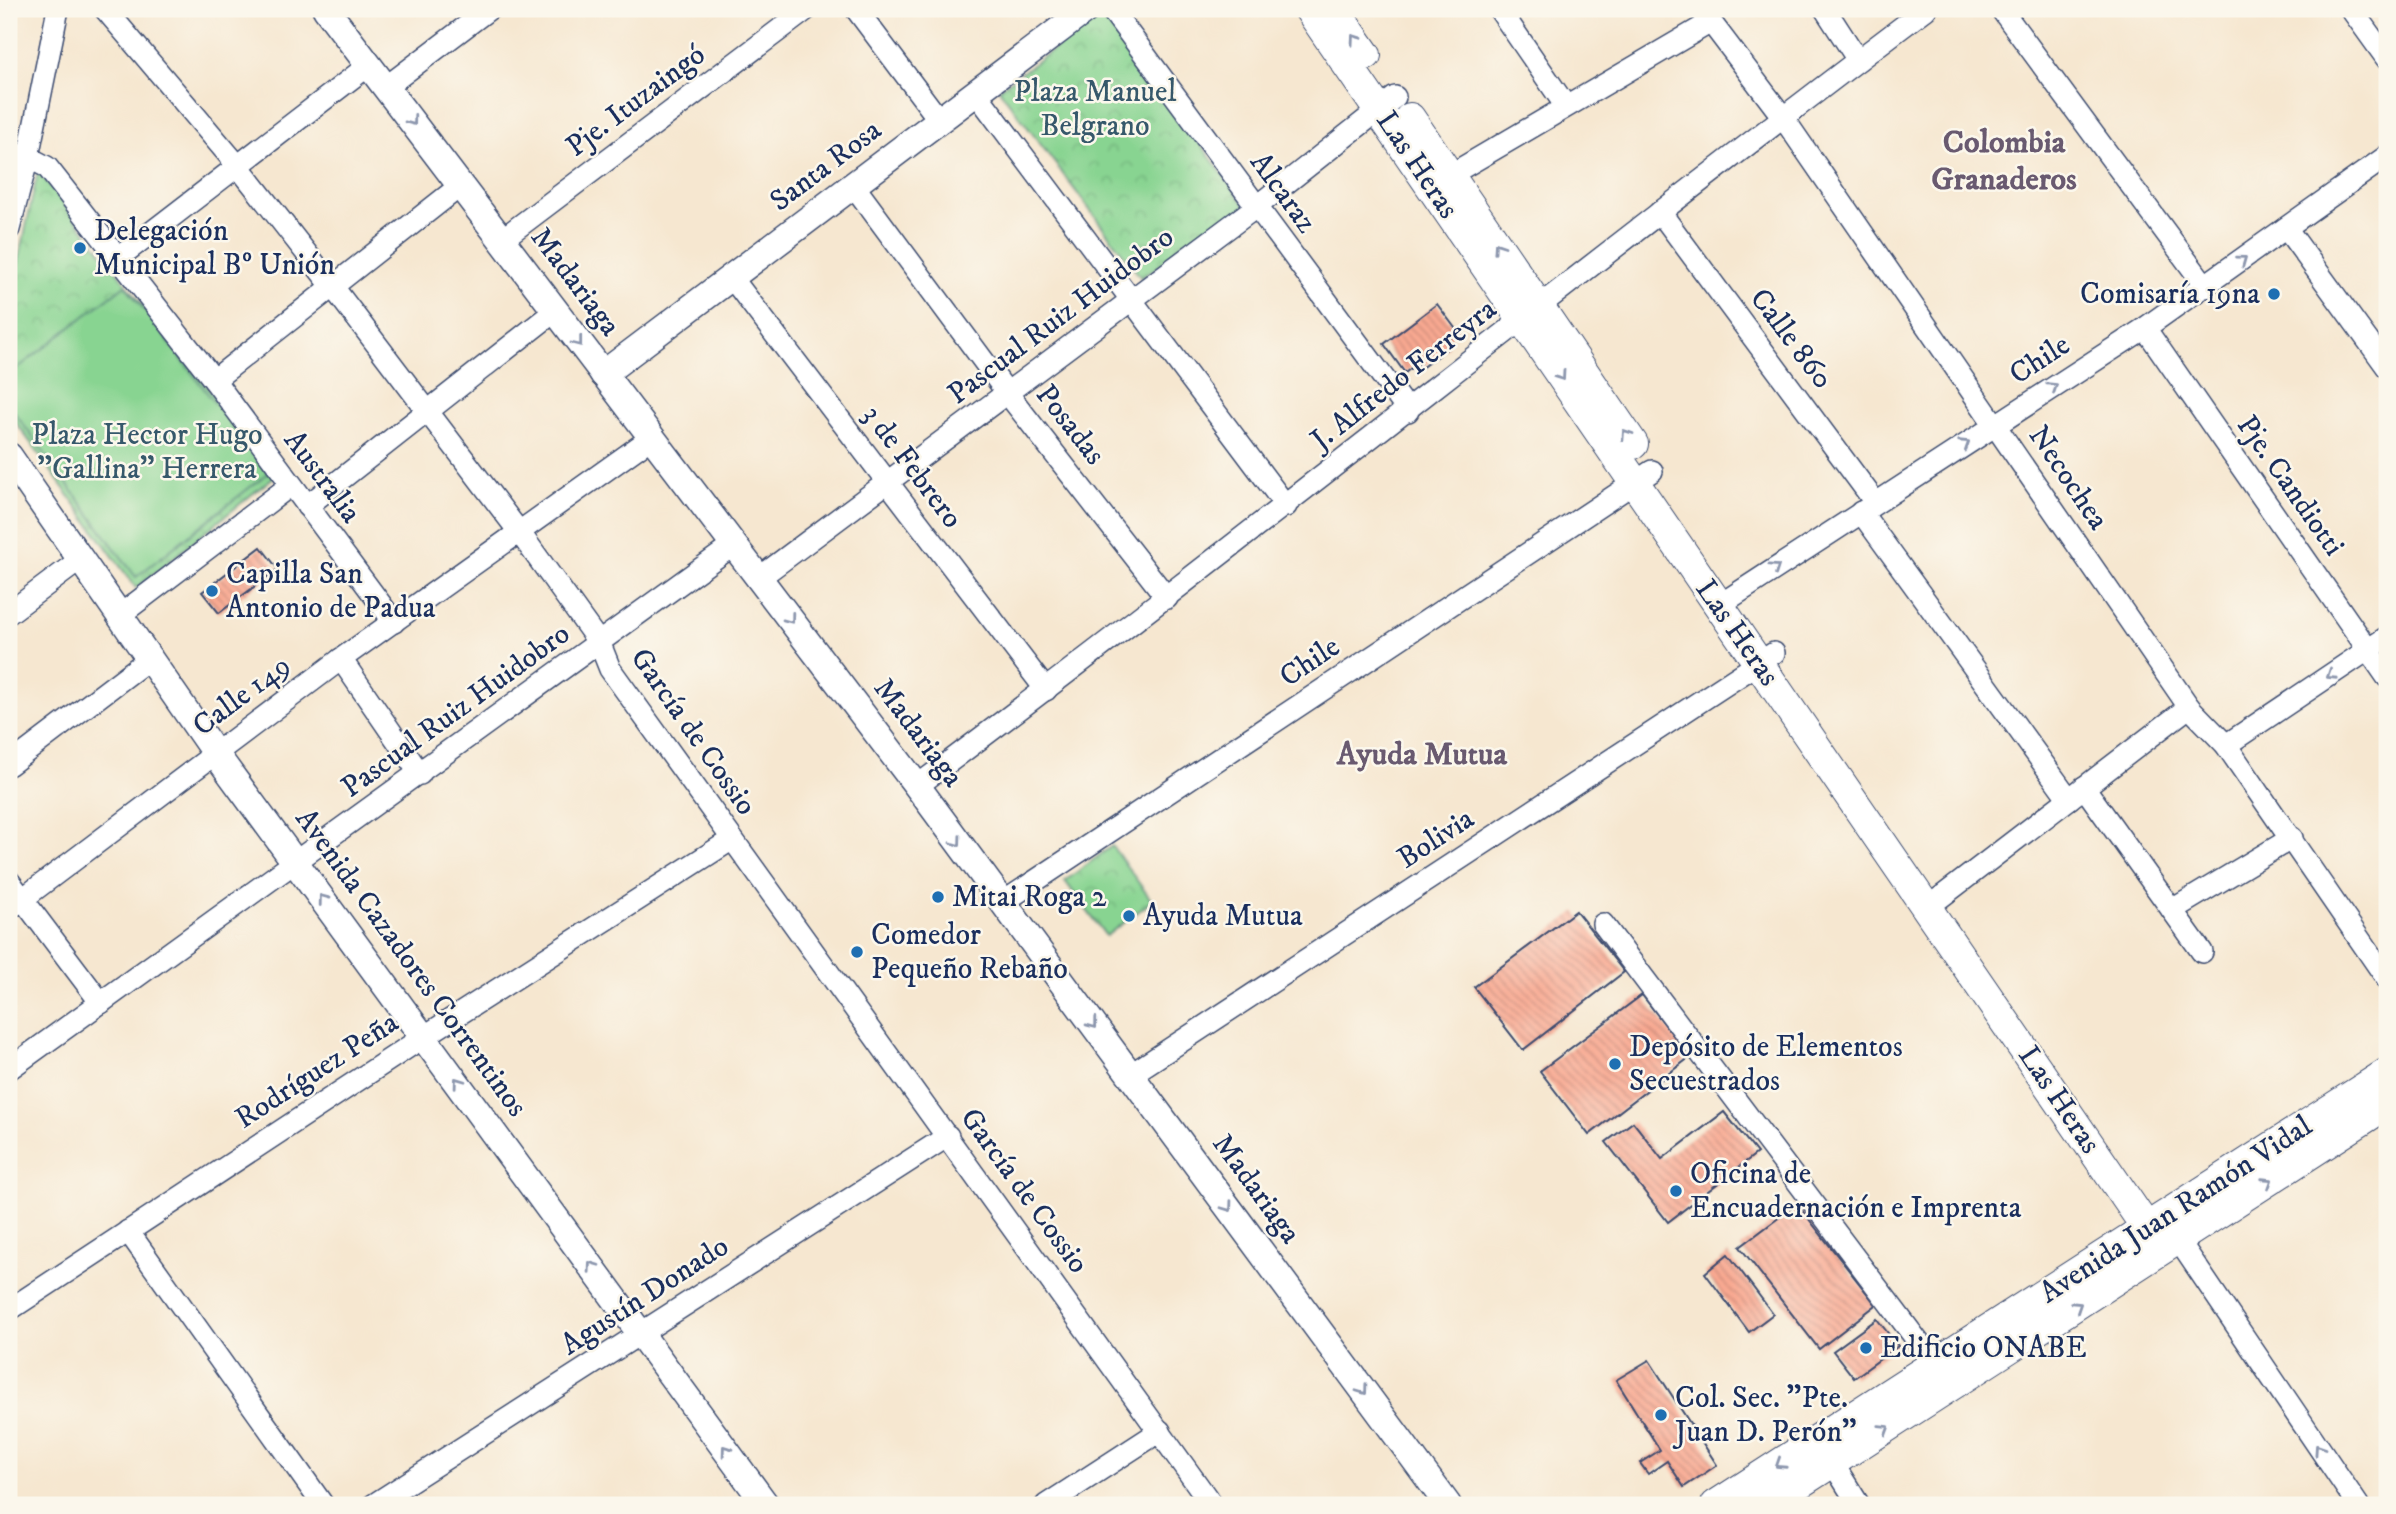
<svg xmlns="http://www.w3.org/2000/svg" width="2396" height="1514" font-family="'IM FELL DW Pica',serif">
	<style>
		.park { fill: url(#park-crowns); stroke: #528278; stroke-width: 2 }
		.pitch { fill: #88d491; stroke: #528278; stroke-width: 2 }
		.building { fill: url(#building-back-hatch) }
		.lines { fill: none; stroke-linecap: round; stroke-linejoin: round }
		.minor-casing { stroke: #3c4b6f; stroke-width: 24 }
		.tertiary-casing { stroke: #3c4b6f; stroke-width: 29 }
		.secondary-casing { stroke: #3c4b6f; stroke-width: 32 }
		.minor { stroke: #fff; stroke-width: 21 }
		.tertiary { stroke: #fff; stroke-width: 26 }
		.secondary { stroke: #fff; stroke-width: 30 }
		.oneway { stroke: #8d97ae }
		.poi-dot { fill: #1f6fb2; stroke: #fbf7ec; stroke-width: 2.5 }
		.labels { text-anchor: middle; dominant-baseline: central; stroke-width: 5; stroke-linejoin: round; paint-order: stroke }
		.park-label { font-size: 30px; fill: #36586b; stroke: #fbf7ec }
		.street-label { font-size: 30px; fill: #1b2f5e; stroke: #fbf7ec }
		.poi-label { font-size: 30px; fill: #1b2f5e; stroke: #fbf7ec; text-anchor: start }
		.neighbourhood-label { font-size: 32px; font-weight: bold; fill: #695a70; stroke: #fbf7ec }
	</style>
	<defs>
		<pattern id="park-crowns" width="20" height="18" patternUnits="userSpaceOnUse" patternTransform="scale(1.75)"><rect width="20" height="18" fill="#88d491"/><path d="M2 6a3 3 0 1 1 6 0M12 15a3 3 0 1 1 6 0" fill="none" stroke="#75b67f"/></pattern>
		<pattern id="building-back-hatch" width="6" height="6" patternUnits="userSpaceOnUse" patternTransform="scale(1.75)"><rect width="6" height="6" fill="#f9a991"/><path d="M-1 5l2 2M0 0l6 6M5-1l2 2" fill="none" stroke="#c98a7a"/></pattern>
	</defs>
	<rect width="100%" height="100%" fill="#fbf7ec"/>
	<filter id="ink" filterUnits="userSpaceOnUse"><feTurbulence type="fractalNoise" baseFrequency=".0143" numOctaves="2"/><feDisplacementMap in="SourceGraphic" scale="14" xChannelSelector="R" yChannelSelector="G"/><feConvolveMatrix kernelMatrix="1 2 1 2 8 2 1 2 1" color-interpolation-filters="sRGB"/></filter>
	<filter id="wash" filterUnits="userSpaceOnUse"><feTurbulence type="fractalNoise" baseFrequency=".00686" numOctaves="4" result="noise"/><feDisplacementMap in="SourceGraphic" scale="28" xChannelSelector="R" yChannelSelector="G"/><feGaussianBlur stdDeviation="1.57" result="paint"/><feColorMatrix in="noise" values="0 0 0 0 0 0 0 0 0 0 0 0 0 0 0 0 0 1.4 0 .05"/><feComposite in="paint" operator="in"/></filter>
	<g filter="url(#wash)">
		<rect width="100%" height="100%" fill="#f6e7d0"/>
		<g class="park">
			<path d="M1104 13 1246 206 1141 278 999 89Z"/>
			<path d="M38 171 276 475 136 588 9 413V307Z"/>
			<path d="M1112 846 1152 901 1106 936 1065 881Z"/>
		</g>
		<path class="pitch" d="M125 285 268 473 136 577 9 405V375Z"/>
		<g id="blocks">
			<g class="building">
				<path d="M1437 304 1458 332 1445 342 1449 347 1421 368 1417 363 1405 373 1384 344Z"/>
				<path d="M261 547 278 569 219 613 202 592Z"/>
				<path d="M1576 911 1624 972 1523 1050 1474 987Z"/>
				<path d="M1642 995 1690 1057 1589 1135 1540 1071Z"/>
				<path d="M1724 1112 1757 1153 1668 1222 1606 1142 1633 1122 1662 1159Z"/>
				<path d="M1797 1204 1876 1305 1819 1349 1740 1247Z"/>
				<path d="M1728 1254 1773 1314 1749 1332 1705 1273Z"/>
				<path d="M1877 1319 1898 1346 1854 1378 1833 1351Z"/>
				<path d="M1649 1360 1717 1465 1684 1487 1667 1461 1648 1474 1640 1463 1660 1450 1616 1380Z"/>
			</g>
		</g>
	</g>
	<g filter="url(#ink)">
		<use href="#blocks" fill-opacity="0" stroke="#3c4b6f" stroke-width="2"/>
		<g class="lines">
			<g class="minor-casing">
				<g id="minor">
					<path d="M105 9 238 166 333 287 520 533 600 644 610 669 1212 1505"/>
					<path d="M856 9 940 121"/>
					<path d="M1111 9 1408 411"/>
					<path d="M1499 9 1565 105"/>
					<path d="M1701 9 1782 116 2189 707 2226 745 2387 979"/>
					<path d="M1825 9 1858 60"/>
					<path d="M2001 9 2206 287"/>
					<path d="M2351 9 2387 59"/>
					<path d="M386 87 489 9"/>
					<path d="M977 94 1286 506"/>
					<path d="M9 153 28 157 47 167 214 380 394 622"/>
					<path d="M1450 175 1711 22"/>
					<path d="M854 186 1008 394 1167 598"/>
					<path d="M1660 212 1875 502"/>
					<path d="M2286 228 2387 367"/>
					<path d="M9 229 28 157 58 9"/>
					<path d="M501 240 807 9"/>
					<path d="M118 258 369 65"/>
					<path d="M732 278 1046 690"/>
					<path d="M2145 328 2387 677"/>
					<path d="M214 380 460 186"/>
					<path d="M307 506 555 311"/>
					<path d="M1861 512 2069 799"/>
					<path d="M759 578 1256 207 1395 97"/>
					<path d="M1718 606 2145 328 2387 156"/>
					<path d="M9 613 81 559"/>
					<path d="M120 615 291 485"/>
					<path d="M341 659 420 774"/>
					<path d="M2226 745 2387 637"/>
					<path d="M9 765 150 658"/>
					<path d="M917 786C1257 532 1586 264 1926 9"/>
					<path d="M2084 787 2202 952"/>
					<path d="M9 881 101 1003"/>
					<path d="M1002 903 1652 471"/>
					<path d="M1928 907 2189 707"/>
					<path d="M9 909 341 659 651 438"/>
					<path d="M2172 910 2292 838"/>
					<path d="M1603 924 1935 1364"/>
					<path d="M9 1069 732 546"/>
					<path d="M1130 1075 1774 653"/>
					<path d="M128 1231 323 1505"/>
					<path d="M2179 1241 2358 1505"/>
					<path d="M9 1310 425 1036 731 840"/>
					<path d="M1825 1451 1859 1505"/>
					<path d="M373 1505 948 1136"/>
					<path d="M1046 1505 1160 1431"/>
				</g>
			</g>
			<g class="tertiary-casing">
				<g id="tertiary">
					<path d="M326 9 917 786 1448 1505"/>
					<path d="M603 374 1087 9"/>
					<path d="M9 456 215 753 766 1505"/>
				</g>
			</g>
			<g class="secondary-casing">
				<g id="secondary">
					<path d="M1309 9 2148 1230"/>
					<path d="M1334 9 1366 55"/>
					<path d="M1410 118 1633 444"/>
					<path d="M1716 1505 2387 1073"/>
					<path d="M1766 1505 2387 1104"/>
				</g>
			</g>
			<use href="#minor" class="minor"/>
			<use href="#tertiary" class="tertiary"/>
			<use href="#secondary" class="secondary"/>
		</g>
		<defs><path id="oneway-chevron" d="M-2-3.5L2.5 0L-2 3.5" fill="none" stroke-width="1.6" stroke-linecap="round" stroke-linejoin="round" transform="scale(1.75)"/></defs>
		<g class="oneway">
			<use href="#oneway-chevron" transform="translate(1355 39) rotate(-125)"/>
			<use href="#oneway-chevron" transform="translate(412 121) rotate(53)"/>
			<use href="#oneway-chevron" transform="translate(1498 247) rotate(-124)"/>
			<use href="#oneway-chevron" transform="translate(2242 260) rotate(-36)"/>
			<use href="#oneway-chevron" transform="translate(578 342) rotate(52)"/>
			<use href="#oneway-chevron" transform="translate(1561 376) rotate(55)"/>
			<use href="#oneway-chevron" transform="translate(2053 387) rotate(-33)"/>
			<use href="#oneway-chevron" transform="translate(1626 434) rotate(-124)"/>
			<use href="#oneway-chevron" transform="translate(1965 444) rotate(-33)"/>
			<use href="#oneway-chevron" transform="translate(1775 568) rotate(-34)"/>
			<use href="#oneway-chevron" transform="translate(790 619) rotate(53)"/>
			<use href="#oneway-chevron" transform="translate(2331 675) rotate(147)"/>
			<use href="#oneway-chevron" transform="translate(957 842) rotate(54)"/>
			<use href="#oneway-chevron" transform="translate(323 899) rotate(-127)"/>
			<use href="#oneway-chevron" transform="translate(1093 1024) rotate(53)"/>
			<use href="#oneway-chevron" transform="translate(458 1082) rotate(-126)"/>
			<use href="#oneway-chevron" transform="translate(2268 1182) rotate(-33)"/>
			<use href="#oneway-chevron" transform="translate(1228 1207) rotate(54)"/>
			<use href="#oneway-chevron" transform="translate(592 1266) rotate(-126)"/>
			<use href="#oneway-chevron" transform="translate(2077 1306) rotate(-33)"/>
			<use href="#oneway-chevron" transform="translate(1363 1390) rotate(54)"/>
			<use href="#oneway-chevron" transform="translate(1885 1429) rotate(-32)"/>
			<use href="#oneway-chevron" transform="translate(2319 1449) rotate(-124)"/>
			<use href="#oneway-chevron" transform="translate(726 1450) rotate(-126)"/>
			<use href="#oneway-chevron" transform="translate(1780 1464) rotate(147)"/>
		</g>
	</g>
	<g class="poi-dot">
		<circle cx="80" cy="248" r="7"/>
		<circle cx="2274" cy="294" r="7"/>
		<circle cx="212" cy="591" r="7"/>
		<circle cx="938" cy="897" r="7"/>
		<circle cx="1129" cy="916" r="7"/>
		<circle cx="857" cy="952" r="7"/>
		<circle cx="1615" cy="1064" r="7"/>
		<circle cx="1676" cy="1191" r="7"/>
		<circle cx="1866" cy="1348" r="7"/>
		<circle cx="1661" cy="1415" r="7"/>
	</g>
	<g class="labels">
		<g class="park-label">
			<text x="1095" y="92">Plaza Manuel<tspan x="1095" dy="34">Belgrano</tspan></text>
			<text x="147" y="435">Plaza Hector Hugo<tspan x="147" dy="34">"Gallina" Herrera</tspan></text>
		</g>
		<g class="street-label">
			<text transform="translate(636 101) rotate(-37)">Pje. Ituzaingó</text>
			<text transform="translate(1417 165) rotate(56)">Las Heras</text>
			<text transform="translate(826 166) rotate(-37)">Santa Rosa</text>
			<text transform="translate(1283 193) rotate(54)">Alcaraz</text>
			<text transform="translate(575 282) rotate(53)">Madariaga</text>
			<text transform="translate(1061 316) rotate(-37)">Pascual Ruiz Huidobro</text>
			<text transform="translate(1791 339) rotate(53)">Calle 860</text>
			<text transform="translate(2040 360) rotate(-33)">Chile</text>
			<text transform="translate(1404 375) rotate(-38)">J. Alfredo Ferreyra</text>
			<text transform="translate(1070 425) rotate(52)">Posadas</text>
			<text transform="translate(912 467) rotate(53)">3 de Febrero</text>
			<text transform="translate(322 477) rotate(53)">Australia</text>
			<text transform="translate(2068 478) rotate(56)">Necochea</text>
			<text transform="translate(2290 486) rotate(55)">Pje. Candiotti</text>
			<text transform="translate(1737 633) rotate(55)">Las Heras</text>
			<text transform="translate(1310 662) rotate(-34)">Chile</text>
			<text transform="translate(242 696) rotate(-37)">Calle 149</text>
			<text transform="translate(456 711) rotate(-36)">Pascual Ruiz Huidobro</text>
			<text transform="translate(693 732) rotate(55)">García de Cossio</text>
			<text transform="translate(918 733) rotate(53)">Madariaga</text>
			<text transform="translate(1436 839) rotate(-33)">Bolivia</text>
			<text transform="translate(411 963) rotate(54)">Avenida Cazadores Correntinos</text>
			<text transform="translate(317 1071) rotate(-33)">Rodríguez Peña</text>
			<text transform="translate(2059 1100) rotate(56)">Las Heras</text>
			<text transform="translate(1256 1189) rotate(54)">Madariaga</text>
			<text transform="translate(1024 1191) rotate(54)">García de Cossio</text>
			<text transform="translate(2176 1210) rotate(-33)">Avenida Juan Ramón Vidal</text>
			<text transform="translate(645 1296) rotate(-33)">Agustín Donado</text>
		</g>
		<g class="poi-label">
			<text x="94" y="231">Delegación<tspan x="94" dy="34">Municipal Bº Unión</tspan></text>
			<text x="2260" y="294" text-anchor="end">Comisaría 19na</text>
			<text x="226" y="574">Capilla San<tspan x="226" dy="34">Antonio de Padua</tspan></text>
			<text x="952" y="897">Mitai Roga 2</text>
			<text x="1143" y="916">Ayuda Mutua</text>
			<text x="871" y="935">Comedor<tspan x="871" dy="34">Pequeño Rebaño</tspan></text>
			<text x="1629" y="1047">Depósito de Elementos<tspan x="1629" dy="34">Secuestrados</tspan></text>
			<text x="1690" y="1174">Oficina de<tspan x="1690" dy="34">Encuadernación e Imprenta</tspan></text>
			<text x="1880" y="1348">Edificio ONABE</text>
			<text x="1675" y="1398">Col. Sec. "Pte.<tspan x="1675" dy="34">Juan D. Perón"</tspan></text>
		</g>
		<g class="neighbourhood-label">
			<text x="2004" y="143">Colombia<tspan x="2004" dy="37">Granaderos</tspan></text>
			<text x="1422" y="755">Ayuda Mutua</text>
		</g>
	</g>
	<rect width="2396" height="1514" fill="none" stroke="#fbf7ec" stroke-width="35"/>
</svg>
